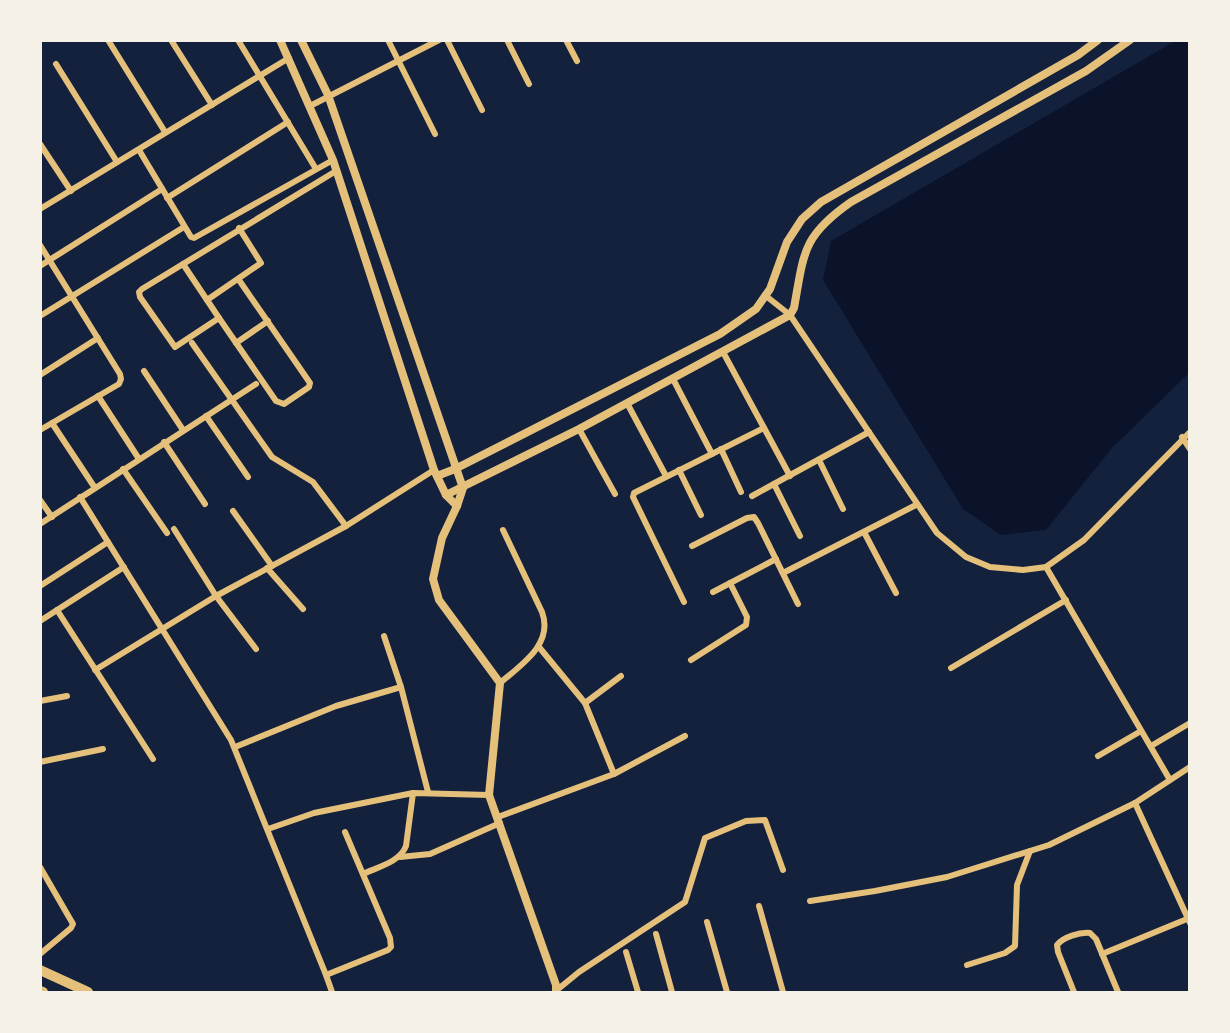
<svg xmlns="http://www.w3.org/2000/svg" width="1230" height="1033" font-family="'Nunito Sans',sans-serif">
	<style>
		.water { fill: #0b132b }
		.lines { fill: none; stroke-linecap: round; stroke-linejoin: round }
		.minor { stroke: #e5c07b; stroke-width: 6 }
		.tertiary { stroke: #e5c07b; stroke-width: 8 }
		.primary { stroke: #e5c07b; stroke-width: 10 }
	</style>
	<rect width="100%" height="100%" fill="#14213d"/>
	<path class="water" d="M1175 41H1190L1189 373 1112 448 1046 530 1001 535 963 509 823 280 831 241Z"/>
	<g class="lines">
		<g class="minor">
			<path d="M108 40 165 132"/>
			<path d="M171 40 212 105"/>
			<path d="M238 40 316 169"/>
			<path d="M388 40 435 134"/>
			<path d="M447 40 482 110"/>
			<path d="M507 40 529 84"/>
			<path d="M566 40 577 61"/>
			<path d="M56 64 117 162"/>
			<path d="M310 106 439 40"/>
			<path d="M40 144 71 191"/>
			<path d="M139 150 191 237 194 238 333 160"/>
			<path d="M167 198 288 122"/>
			<path d="M40 209 289 58"/>
			<path d="M40 245 120 374 121 379 119 384 40 430"/>
			<path d="M183 264 219 318"/>
			<path d="M40 266 162 189"/>
			<path d="M239 280 310 383 309 387 284 404 276 401 219 318 175 347 140 297 139 292 142 289 336 171"/>
			<path d="M766 296 790 315 937 533 966 557 990 567 1023 570 1046 567 1084 540 1190 432"/>
			<path d="M207 300 261 263 239 228"/>
			<path d="M40 316 184 227"/>
			<path d="M192 343 272 457 313 482 346 526"/>
			<path d="M236 343 268 321"/>
			<path d="M723 352 790 476"/>
			<path d="M144 371 183 430"/>
			<path d="M40 375 98 338"/>
			<path d="M673 379 712 454"/>
			<path d="M98 396 139 459"/>
			<path d="M627 403 666 476"/>
			<path d="M206 416 248 477"/>
			<path d="M52 423 95 488"/>
			<path d="M579 429 615 494"/>
			<path d="M1182 437 1190 449"/>
			<path d="M164 442 205 504"/>
			<path d="M721 449 741 492"/>
			<path d="M819 460 843 509"/>
			<path d="M123 469 167 533"/>
			<path d="M679 470 701 515"/>
			<path d="M774 484 800 536"/>
			<path d="M752 496 869 432"/>
			<path d="M80 497 231 740 326 975 332 992"/>
			<path d="M40 500 52 517"/>
			<path d="M233 511 272 566"/>
			<path d="M40 524 256 384"/>
			<path d="M174 529 216 596 256 649"/>
			<path d="M864 532 896 593"/>
			<path d="M692 546 747 518 754 517 758 523 798 604"/>
			<path d="M1046 567 1170 780"/>
			<path d="M267 568 303 609"/>
			<path d="M783 573 916 505"/>
			<path d="M40 586 108 542"/>
			<path d="M713 592 776 559"/>
			<path d="M684 602 633 497 634 493 764 428"/>
			<path d="M57 610 153 759"/>
			<path d="M40 621 124 567"/>
			<path d="M384 636 401 687 428 792"/>
			<path d="M539 647 585 703 614 774"/>
			<path d="M691 660 746 625 747 617 730 583"/>
			<path d="M951 668 1066 600"/>
			<path d="M95 670 216 596 346 526 434 470"/>
			<path d="M500 683C521 665 554 644 542 612L503 530"/>
			<path d="M40 701 67 696"/>
			<path d="M585 703 621 676"/>
			<path d="M1151 746 1190 723"/>
			<path d="M235 747 336 706 401 687"/>
			<path d="M1098 756 1141 731"/>
			<path d="M40 762 103 749"/>
			<path d="M1135 803 1190 923"/>
			<path d="M498 817 614 774 685 736"/>
			<path d="M268 829 314 813 413 793 489 795"/>
			<path d="M400 857 430 854 500 823"/>
			<path d="M40 867 73 924 71 928 40 954"/>
			<path d="M363 874C378 867 400 862 406 846L413 793"/>
			<path d="M810 901 875 891 947 877 1049 845 1135 803 1190 767"/>
			<path d="M759 906 783 992"/>
			<path d="M707 922 727 992"/>
			<path d="M656 934 672 992"/>
			<path d="M626 952 638 992"/>
			<path d="M1102 954 1187 919"/>
			<path d="M967 965 1005 953 1015 946 1017 885 1030 851"/>
			<path d="M326 975 388 950 391 947 390 938 345 832"/>
			<path d="M557 990 579 972 685 902 705 838 746 821 765 820 783 870"/>
			<path d="M1074 992 1058 952 1057 945C1063 937 1080 932 1090 933L1096 939 1118 992"/>
		</g>
		<g class="tertiary">
			<path d="M280 40 333 160 434 470 446 495 457 506"/>
			<path d="M301 40 328 95 463 488 457 506 442 538 433 579 439 600 500 683 489 795 556 985V992"/>
			<path d="M437 476 455 469 720 334 756 309 770 289 787 242 802 219 821 202 1078 55 1098 40"/>
			<path d="M446 495 579 429 790 315 794 308C804 253 802 236 851 202L1086 71 1130 40"/>
		</g>
		<g class="primary">
			<path d="M40 970 88 992"/>
			<path d="M40 991 43 992"/>
		</g>
	</g>
	<rect width="1230" height="1033" fill="none" stroke="#f6f1e7" stroke-width="84"/>
</svg>
